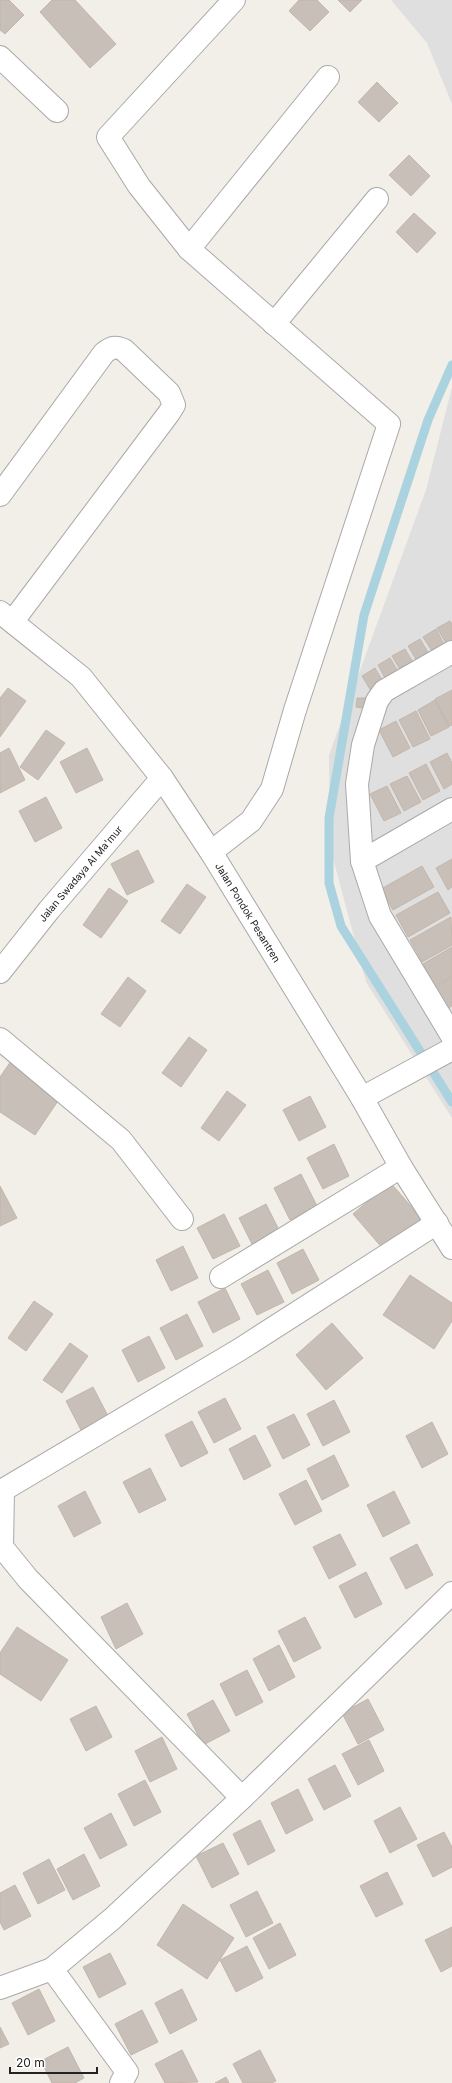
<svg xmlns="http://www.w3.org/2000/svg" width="452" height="2083" font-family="Inter,sans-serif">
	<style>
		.residential { fill: #e0dfdf }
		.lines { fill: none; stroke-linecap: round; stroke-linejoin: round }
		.stream { stroke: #aad3df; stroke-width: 9 }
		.building { fill: #c7bfb8; stroke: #c4b6ab }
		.minor-casing { stroke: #a9a9a9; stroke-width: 24 }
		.tertiary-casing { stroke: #a9a9a9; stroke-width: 24 }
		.minor { stroke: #fff; stroke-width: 22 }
		.tertiary { stroke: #fff; stroke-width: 22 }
		.labels { text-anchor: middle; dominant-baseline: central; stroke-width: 3.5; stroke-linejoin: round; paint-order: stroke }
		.street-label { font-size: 10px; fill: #222; stroke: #fff }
	</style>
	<rect width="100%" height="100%" fill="#f2efe9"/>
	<g class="residential">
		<path d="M391 0H452V104L427 43Z"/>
		<path d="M452 387V1118L366 982 330 847 329 755 426 490Z"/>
	</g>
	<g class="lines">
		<path class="stream" d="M452 365 428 420 364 615 329 818V883L341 926 452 1102"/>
	</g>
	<g class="building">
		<path d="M0 0H9L24 15 5 34 0 30Z"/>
		<path d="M52 0H75L116 44 90 68 40 12Z"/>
		<path d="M299 0H317L329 12 310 31 289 11Z"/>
		<path d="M338 0H362L350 12Z"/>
		<path d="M377 82 398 103 379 122 358 102Z"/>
		<path d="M409 155 430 176 411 196 389 175Z"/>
		<path d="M414 213 436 233 417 253 396 232Z"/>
		<path d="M450 621 452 624V639L446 643 437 628Z"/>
		<path d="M436 629 444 644 432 651 423 637Z"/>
		<path d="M420 639 429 654 417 661 408 646Z"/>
		<path d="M405 649 414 664 401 671 392 656Z"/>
		<path d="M390 658 399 673 386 680 378 665Z"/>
		<path d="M375 668 384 683 371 691 362 676Z"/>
		<path d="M8 688 26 701 0 737V698Z"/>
		<path d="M452 690V725L449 726 435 699Z"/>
		<path d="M357 698H368V709L356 707Z"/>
		<path d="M435 700 449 727 431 736 418 710Z"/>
		<path d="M416 711 430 739 413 747 399 720Z"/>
		<path d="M396 721 410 748 393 757 379 730Z"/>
		<path d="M46 730 65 743 38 780 20 767Z"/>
		<path d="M9 748 25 780 0 793V753Z"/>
		<path d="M87 748 103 780 76 793 60 762Z"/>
		<path d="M447 753 452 763V784L444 789 430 762Z"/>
		<path d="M426 764 440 791 423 800 409 773Z"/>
		<path d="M407 776 421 802 404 811 390 784Z"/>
		<path d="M387 786 401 813 384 821 370 794Z"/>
		<path d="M46 797 62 828 35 842 19 811Z"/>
		<path d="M138 850 154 882 127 895 111 864Z"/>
		<path d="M452 859V887L448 890 436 868Z"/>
		<path d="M422 866 434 887 393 910 381 889Z"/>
		<path d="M187 884 206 897 180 934 161 921Z"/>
		<path d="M109 888 128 901 101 938 83 925Z"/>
		<path d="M438 892 450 913 408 937 396 915Z"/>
		<path d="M451 917 452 945 422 962 410 940Z"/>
		<path d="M452 947V976L435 986 423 964Z"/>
		<path d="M128 977 146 991 120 1027 101 1014Z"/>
		<path d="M452 977V1006L446 1009 434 988Z"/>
		<path d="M189 1037 207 1050 181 1087 162 1073Z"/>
		<path d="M11 1061 62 1095 35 1135 0 1112V1077Z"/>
		<path d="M227 1091 246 1105 219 1141 201 1128Z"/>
		<path d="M310 1096 326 1127 299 1141 283 1110Z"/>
		<path d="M334 1144 349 1176 323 1189 307 1158Z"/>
		<path d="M301 1174 317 1206 290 1220 274 1188Z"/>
		<path d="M390 1182 421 1218 384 1250 353 1214Z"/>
		<path d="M0 1186 17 1218 0 1226Z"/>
		<path d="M266 1204 282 1236 255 1250 239 1218Z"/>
		<path d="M224 1214 240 1246 213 1259 197 1228Z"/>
		<path d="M183 1246 198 1278 171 1291 156 1260Z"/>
		<path d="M303 1249 319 1280 292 1294 277 1263Z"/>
		<path d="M268 1270 284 1302 257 1315 241 1284Z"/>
		<path d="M410 1275 452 1303V1321L434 1349 383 1315Z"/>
		<path d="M225 1288 240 1319 213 1333 198 1302Z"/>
		<path d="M34 1301 53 1314 26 1351 8 1338Z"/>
		<path d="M187 1314 203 1346 176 1360 160 1328Z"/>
		<path d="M332 1323 363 1358 326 1390 296 1355Z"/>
		<path d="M149 1336 165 1368 138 1382 122 1350Z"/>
		<path d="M70 1343 88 1356 62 1393 43 1380Z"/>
		<path d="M93 1387 109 1418 82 1432 66 1401Z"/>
		<path d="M225 1398 241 1429 214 1443 198 1412Z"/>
		<path d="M334 1400 350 1432 323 1446 307 1414Z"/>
		<path d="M294 1414 310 1445 283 1459 267 1427Z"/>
		<path d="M192 1421 208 1453 181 1467 165 1435Z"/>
		<path d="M432 1422 448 1454 422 1468 406 1436Z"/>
		<path d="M255 1435 271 1466 244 1480 229 1449Z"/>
		<path d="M334 1455 349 1486 322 1500 307 1469Z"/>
		<path d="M150 1468 166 1500 139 1513 123 1482Z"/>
		<path d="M306 1480 322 1511 295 1525 279 1494Z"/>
		<path d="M85 1491 101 1523 74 1537 58 1506Z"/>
		<path d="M394 1491 410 1523 383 1537 367 1505Z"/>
		<path d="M340 1534 356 1565 329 1579 313 1547Z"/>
		<path d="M417 1544 433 1575 406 1589 390 1558Z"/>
		<path d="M366 1572 382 1604 355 1618 339 1586Z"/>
		<path d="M127 1603 143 1634 116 1649 101 1617Z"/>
		<path d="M305 1617 321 1648 294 1662 278 1631Z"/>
		<path d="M17 1627 68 1660 41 1701 0 1674V1653Z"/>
		<path d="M279 1645 295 1677 269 1691 253 1659Z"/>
		<path d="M247 1670 263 1702 236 1716 220 1684Z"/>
		<path d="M368 1699 384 1730 358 1744 342 1713Z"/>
		<path d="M213 1700 230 1731 203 1745 187 1714Z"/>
		<path d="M96 1706 112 1737 86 1751 70 1719Z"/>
		<path d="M162 1737 177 1769 150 1782 135 1751Z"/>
		<path d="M369 1740 384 1771 358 1785 342 1754Z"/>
		<path d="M335 1765 351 1796 324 1810 308 1779Z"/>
		<path d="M145 1780 161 1812 134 1826 118 1794Z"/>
		<path d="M298 1789 313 1820 286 1834 271 1803Z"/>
		<path d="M400 1807 417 1839 390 1853 374 1821Z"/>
		<path d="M111 1813 127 1845 100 1859 84 1828Z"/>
		<path d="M260 1820 275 1851 248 1865 233 1834Z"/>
		<path d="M444 1832 452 1847V1867L433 1877 417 1845Z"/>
		<path d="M223 1843 239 1874 212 1888 196 1856Z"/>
		<path d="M84 1854 100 1886 73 1900 57 1869Z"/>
		<path d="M49 1859 65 1890 38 1904 23 1873Z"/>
		<path d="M387 1872 403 1904 376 1917 360 1886Z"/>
		<path d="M15 1885 31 1916 4 1930 0 1922V1893Z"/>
		<path d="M257 1891 273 1923 246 1937 230 1905Z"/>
		<path d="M183 1904 234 1938 207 1979 157 1945Z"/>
		<path d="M280 1923 296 1955 269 1969 253 1938Z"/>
		<path d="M452 1927V1966L441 1972 425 1940Z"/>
		<path d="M247 1946 263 1978 236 1992 220 1960Z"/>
		<path d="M110 1953 126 1984 99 1998 83 1967Z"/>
		<path d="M39 1989 55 2021 28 2035 12 2003Z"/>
		<path d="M182 1989 197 2020 170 2034 155 2003Z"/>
		<path d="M142 2010 158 2042 131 2055 115 2024Z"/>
		<path d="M0 2027 9 2044 0 2048Z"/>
		<path d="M68 2047 84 2078 75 2083H52L41 2061Z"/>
		<path d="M182 2050 198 2082 165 2083 155 2064Z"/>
		<path d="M260 2050 276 2081 272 2083H243L233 2064Z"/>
		<path d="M226 2077 229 2083H215Z"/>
	</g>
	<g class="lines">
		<g class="minor-casing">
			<g id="minor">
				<path d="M0 57 57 111"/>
				<path d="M189 249 328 77"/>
				<path d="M274 324 377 199"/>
				<path d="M0 495 104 353C112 347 115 346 124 350L169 393 174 405 169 413 13 621"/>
				<path d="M452 652 384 691 377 701 363 745 357 784 362 861 380 916 452 1036"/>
				<path d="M211 852 251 821 272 789 295 710 389 424 189 249 139 186 108 137 234 0"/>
				<path d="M362 861 452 809"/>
				<path id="s1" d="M0 972 49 910 162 778"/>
				<path d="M0 1039 121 1140 182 1219"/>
				<path d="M362 1098 452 1049"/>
				<path d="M221 1277 401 1167"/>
				<path d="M242 1798 28 1579 2 1547 3 1490 239 1350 437 1223"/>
				<path d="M0 1988 52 1969"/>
				<path d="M121 2083 127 2072 52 1969 112 1919 242 1798 452 1593"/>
			</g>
		</g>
		<g class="tertiary-casing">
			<g id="tertiary">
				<path id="s2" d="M0 612 81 677 162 778 211 852 362 1098 401 1167 452 1248"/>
			</g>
		</g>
		<use href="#minor" class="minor"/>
		<use href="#tertiary" class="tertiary"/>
	</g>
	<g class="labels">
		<g class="street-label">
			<text stroke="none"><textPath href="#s1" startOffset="127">Jalan Swadaya Al Ma'mur</textPath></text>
			<text stroke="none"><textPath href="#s2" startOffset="393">Jalan Pondok Pesantren</textPath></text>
		</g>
	</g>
	<path d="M10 2067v6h87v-6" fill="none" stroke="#222222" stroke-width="2"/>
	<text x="16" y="2067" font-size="12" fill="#222222" stroke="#ffffff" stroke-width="3" paint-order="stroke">20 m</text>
</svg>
